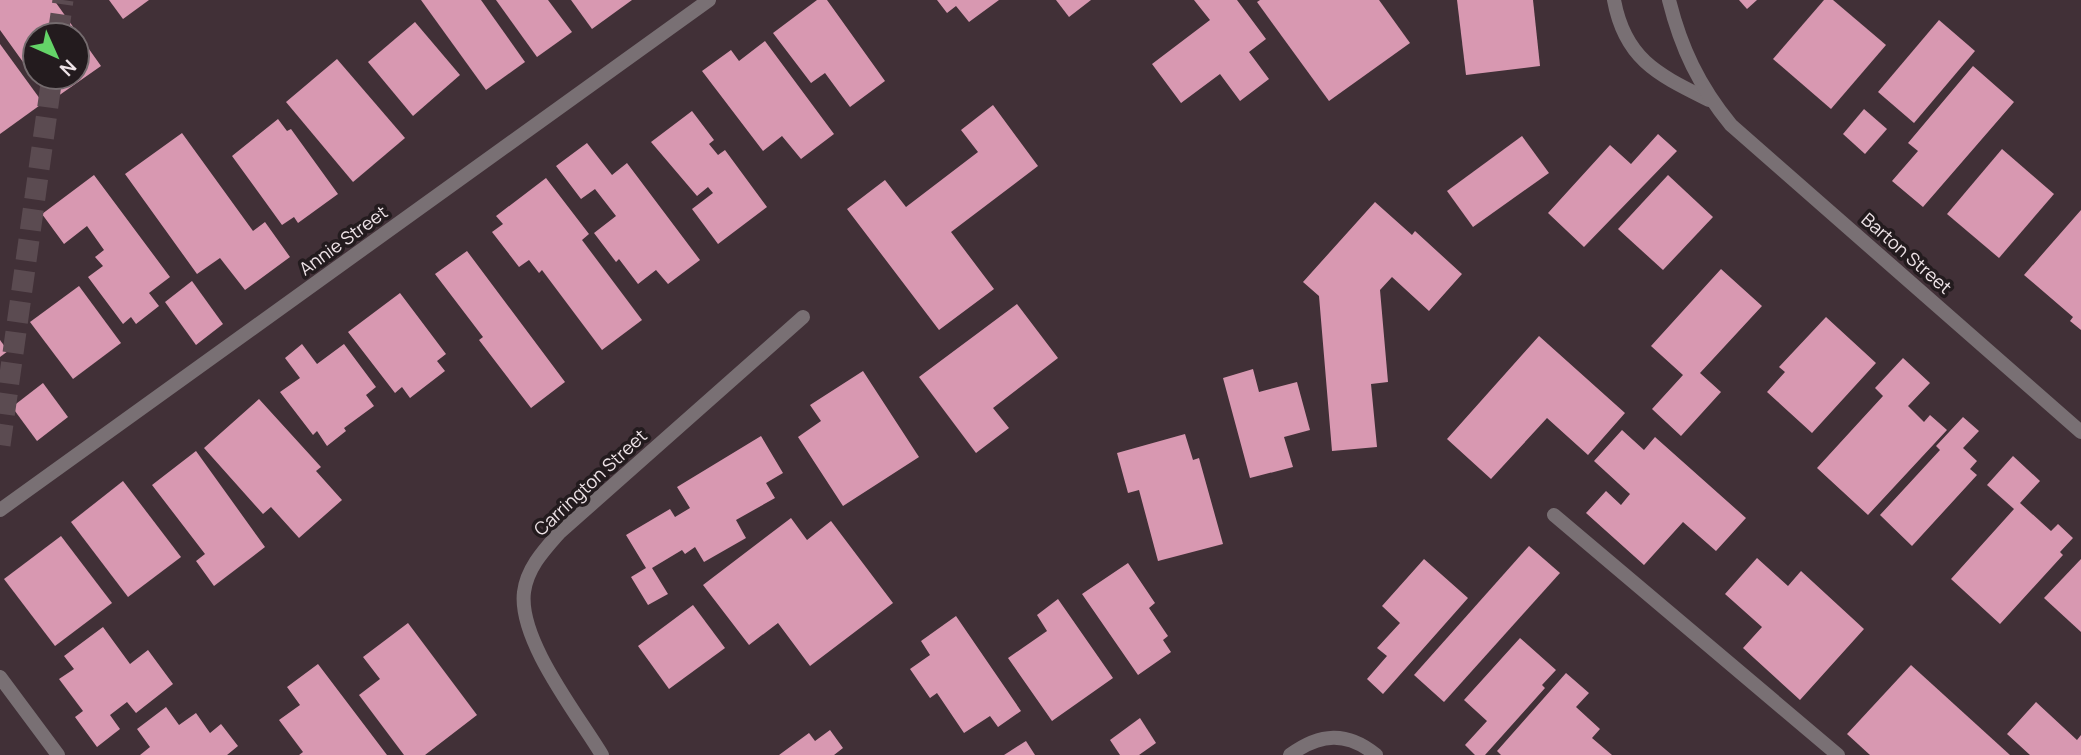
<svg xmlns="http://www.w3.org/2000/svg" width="2081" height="755" font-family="Manrope,sans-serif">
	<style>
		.building { fill: #d898b1; fill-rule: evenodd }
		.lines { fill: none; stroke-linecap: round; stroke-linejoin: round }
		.motorway-tunnel { stroke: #5b4b51; stroke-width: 21; stroke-dasharray: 21 10; stroke-linecap: butt }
		.service { stroke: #797074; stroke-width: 14 }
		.minor { stroke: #797074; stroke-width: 14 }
		.labels { text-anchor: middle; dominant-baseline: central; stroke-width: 7; stroke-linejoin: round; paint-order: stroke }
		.street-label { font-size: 18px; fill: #eee3e7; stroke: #231b1e }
	</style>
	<rect width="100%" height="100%" fill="#413037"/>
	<g class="building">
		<path d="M0 0H54L101 66 51 101 0 30ZM35 35H77V77H35Z"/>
		<path d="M109 0H149L123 19Z"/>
		<path d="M421 0H481L525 62 486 90Z"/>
		<path d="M496 0H548L572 32 537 57Z"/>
		<path d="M571 0H632L592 29Z"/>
		<path d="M817 0H827L885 81 850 107 825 73 811 83 773 33Z"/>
		<path d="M937 0H999L969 22 956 6 947 13Z"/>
		<path d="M1056 0H1091L1069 17Z"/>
		<path d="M1194 0H1237L1266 39 1249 52 1269 79 1240 101 1220 74 1181 103 1152 64 1210 20Z"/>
		<path d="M1260 0H1379L1410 43 1329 101 1257 2Z"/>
		<path d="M1457 0H1533L1540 66 1466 75Z"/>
		<path d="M1739 0H1757L1747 9Z"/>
		<path d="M1824 0H1833L1886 45 1831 109 1773 59Z"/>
		<path d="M1939 20 1975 51 1914 123 1878 92Z"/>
		<path d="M415 22 460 75 413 116 368 62Z"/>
		<path d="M765 41 834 134 801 159 782 136 763 151 702 71 731 50 739 61Z"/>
		<path d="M0 44 43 103 0 134Z"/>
		<path d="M337 59 405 138 353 182 286 102Z"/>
		<path d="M1973 66 2014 102 1923 207 1892 181 1918 151 1908 143Z"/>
		<path d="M993 105 1038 166 951 232 994 289 939 330 847 209 885 180 906 207 978 152 961 130Z"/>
		<path d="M1864 109 1887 129 1865 154 1843 134Z"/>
		<path d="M692 111 714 140 709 144 718 155 725 150 767 207 718 244 692 209 713 193 708 187 697 196 651 142Z"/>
		<path d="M278 119 287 131 291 129 338 194 298 223 294 217 282 225 232 156Z"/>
		<path d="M182 133 253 231 265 222 290 257 245 290 220 258 197 274 125 174Z"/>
		<path d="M1658 134 1677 151 1584 247 1548 213 1610 145 1631 164Z"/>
		<path d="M1522 136 1549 173 1473 227 1447 191Z"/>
		<path d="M587 143 612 175 627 163 700 260 668 284 656 270 638 284 619 259 616 262 594 233 616 216 595 189 581 199 556 166Z"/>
		<path d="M2002 149 2054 194 1999 258 1947 214Z"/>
		<path d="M94 175 170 277 149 293 159 306 136 324 131 317 123 324 88 277 103 266 95 257 104 250 87 226 64 244 42 214Z"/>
		<path d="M1668 175 1713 217 1663 270 1618 229Z"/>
		<path d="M546 178 589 234 582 240 642 320 602 350 542 270 539 273 529 260 519 267 492 232 503 224 496 216Z"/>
		<path d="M1375 202 1412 235 1415 231 1462 274 1429 311 1392 277 1380 290 1388 382 1371 384 1377 447 1332 451 1319 296 1303 282Z"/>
		<path d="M2081 210V330L2070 321 2073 317 2024 275Z"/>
		<path d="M467 251 565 382 531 408 479 340 483 337 435 274Z"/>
		<path d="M1721 269 1762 306 1700 373 1721 392 1681 436 1652 409 1683 375 1651 346Z"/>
		<path d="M192 281 223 324 196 345 165 302Z"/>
		<path d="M79 286 121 343 73 379 30 322Z"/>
		<path d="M400 293 446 354 437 361 445 371 410 398 402 387 395 393 348 332Z"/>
		<path d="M1017 304 1058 358 993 408 1009 428 976 453 919 377Z"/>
		<path d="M1826 317 1876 363 1812 433 1767 392 1785 372 1779 367Z"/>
		<path d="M1539 336 1625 413 1588 455 1547 418 1491 479 1447 439Z"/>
		<path d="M0 340 8 351 0 357Z"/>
		<path d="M302 344 317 364 344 344 376 387 366 395 374 406 344 428 346 431 327 446 317 431 313 435 280 392 300 378 285 358Z"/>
		<path d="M1903 358 1930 383 1908 406 1924 422 1930 415 1947 430 1868 515 1817 468 1883 396 1875 388Z"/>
		<path d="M1253 369 1259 392 1297 382 1310 430 1284 437 1293 467 1250 478 1223 378Z"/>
		<path d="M863 371 919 457 843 506 798 437 821 421 810 405Z"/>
		<path d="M43 383 68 417 37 441 12 407Z"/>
		<path d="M259 399 321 467 316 471 342 500 299 538 271 507 263 514 204 448Z"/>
		<path d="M1963 417 1979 431 1963 448 1977 461 1970 469 1977 475 1912 546 1880 515 1940 450 1936 446Z"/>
		<path d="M1622 430 1644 450 1655 437 1746 518 1716 551 1683 522 1644 565 1586 513 1606 491 1621 505 1630 494 1594 461Z"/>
		<path d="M1185 434 1193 460 1199 458 1223 544 1158 561 1139 490 1128 493 1117 453Z"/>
		<path d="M761 436 783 473 766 483 775 498 736 520 746 538 704 562 695 547 685 554 682 550 652 568 668 594 648 605 631 577 646 568 626 535 670 509 675 517 690 508 677 487Z"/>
		<path d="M196 451 265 547 214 586 196 561 205 554 152 485Z"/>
		<path d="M2013 456 2040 481 2020 503 2051 531 2058 524 2073 538 2060 552 2063 555 2000 624 1951 579 2014 509 1987 485Z"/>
		<path d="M123 481 181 557 128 597 71 522Z"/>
		<path d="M791 518 807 540 831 521 893 603 810 666 778 623 749 645 703 585Z"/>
		<path d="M61 536 112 603 55 646 4 579Z"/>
		<path d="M1529 546 1560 573 1444 702 1414 675Z"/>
		<path d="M1757 558 1788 586 1801 571 1864 629 1800 700 1743 648 1762 627 1725 594Z"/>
		<path d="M1424 559 1468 598 1383 694 1367 679 1387 656 1377 648 1400 623 1382 606Z"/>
		<path d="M2081 559V632L2044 598Z"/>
		<path d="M1128 563 1155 603 1149 608 1168 636 1163 640 1171 652 1138 675 1082 594Z"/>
		<path d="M1058 599 1113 678 1052 721 1008 658 1047 631 1037 615Z"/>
		<path d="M693 605 725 648 669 689 638 646Z"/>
		<path d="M956 616 1021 711 998 727 990 716 964 733 937 693 930 698 910 669 930 655 921 641Z"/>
		<path d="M408 623 477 715 425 755H404L359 695 380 679 363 657Z"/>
		<path d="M103 627 130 664 148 650 173 684 136 713 127 702 110 715 120 729 97 747 75 717 83 711 59 679 74 669 64 656Z"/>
		<path d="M1520 638 1556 670 1542 685 1545 688 1485 755H1475L1465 745 1487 721 1464 700Z"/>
		<path d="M318 664 387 755H299L303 752 279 720 300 705 287 687Z"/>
		<path d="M1911 665 2010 755H1870L1847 734Z"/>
		<path d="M1566 673 1589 693 1576 707 1600 729 1592 738 1612 755H1501L1497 751Z"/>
		<path d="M2036 702 2077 740 2081 735V755H2030L2007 734Z"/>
		<path d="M166 707 179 725 196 713 210 733 221 724 238 746 227 755H140L150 747 137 729Z"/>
		<path d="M1140 718 1156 743 1139 755H1120L1110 740Z"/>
		<path d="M830 730 843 748 834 755H779L809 733 815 741Z"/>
		<path d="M1026 741 1035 755H1004Z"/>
	</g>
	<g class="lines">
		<g class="motorway-tunnel">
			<path d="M58 35 63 0"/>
			<path d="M0 445 52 77"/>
		</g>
		<path class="service" d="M1554 515 1838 755"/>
		<g class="minor">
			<path d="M1614 0C1625 60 1659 75 1709 100"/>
			<path d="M1669 0C1681 48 1699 86 1731 125L2081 432"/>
			<path d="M0 510 709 0"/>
			<path d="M0 677 58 755"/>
			<path d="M602 755C578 715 518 640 524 592 527 568 544 550 559 533L803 317"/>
			<path d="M1290 755C1320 733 1347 731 1376 755"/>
		</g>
	</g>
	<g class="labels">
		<g class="street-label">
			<text transform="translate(343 240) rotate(-36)">Annie Street</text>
			<text transform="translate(1907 253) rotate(41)">Barton Street</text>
			<text transform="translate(590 482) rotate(-43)">Carrington Street</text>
		</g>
	</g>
	<g transform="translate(56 56) rotate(135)"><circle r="33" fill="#231b1e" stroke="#746b6e" stroke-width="2"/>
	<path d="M0-5L12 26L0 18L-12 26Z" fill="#64d468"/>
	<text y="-10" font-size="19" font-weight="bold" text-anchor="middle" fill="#eee3e7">N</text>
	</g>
</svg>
